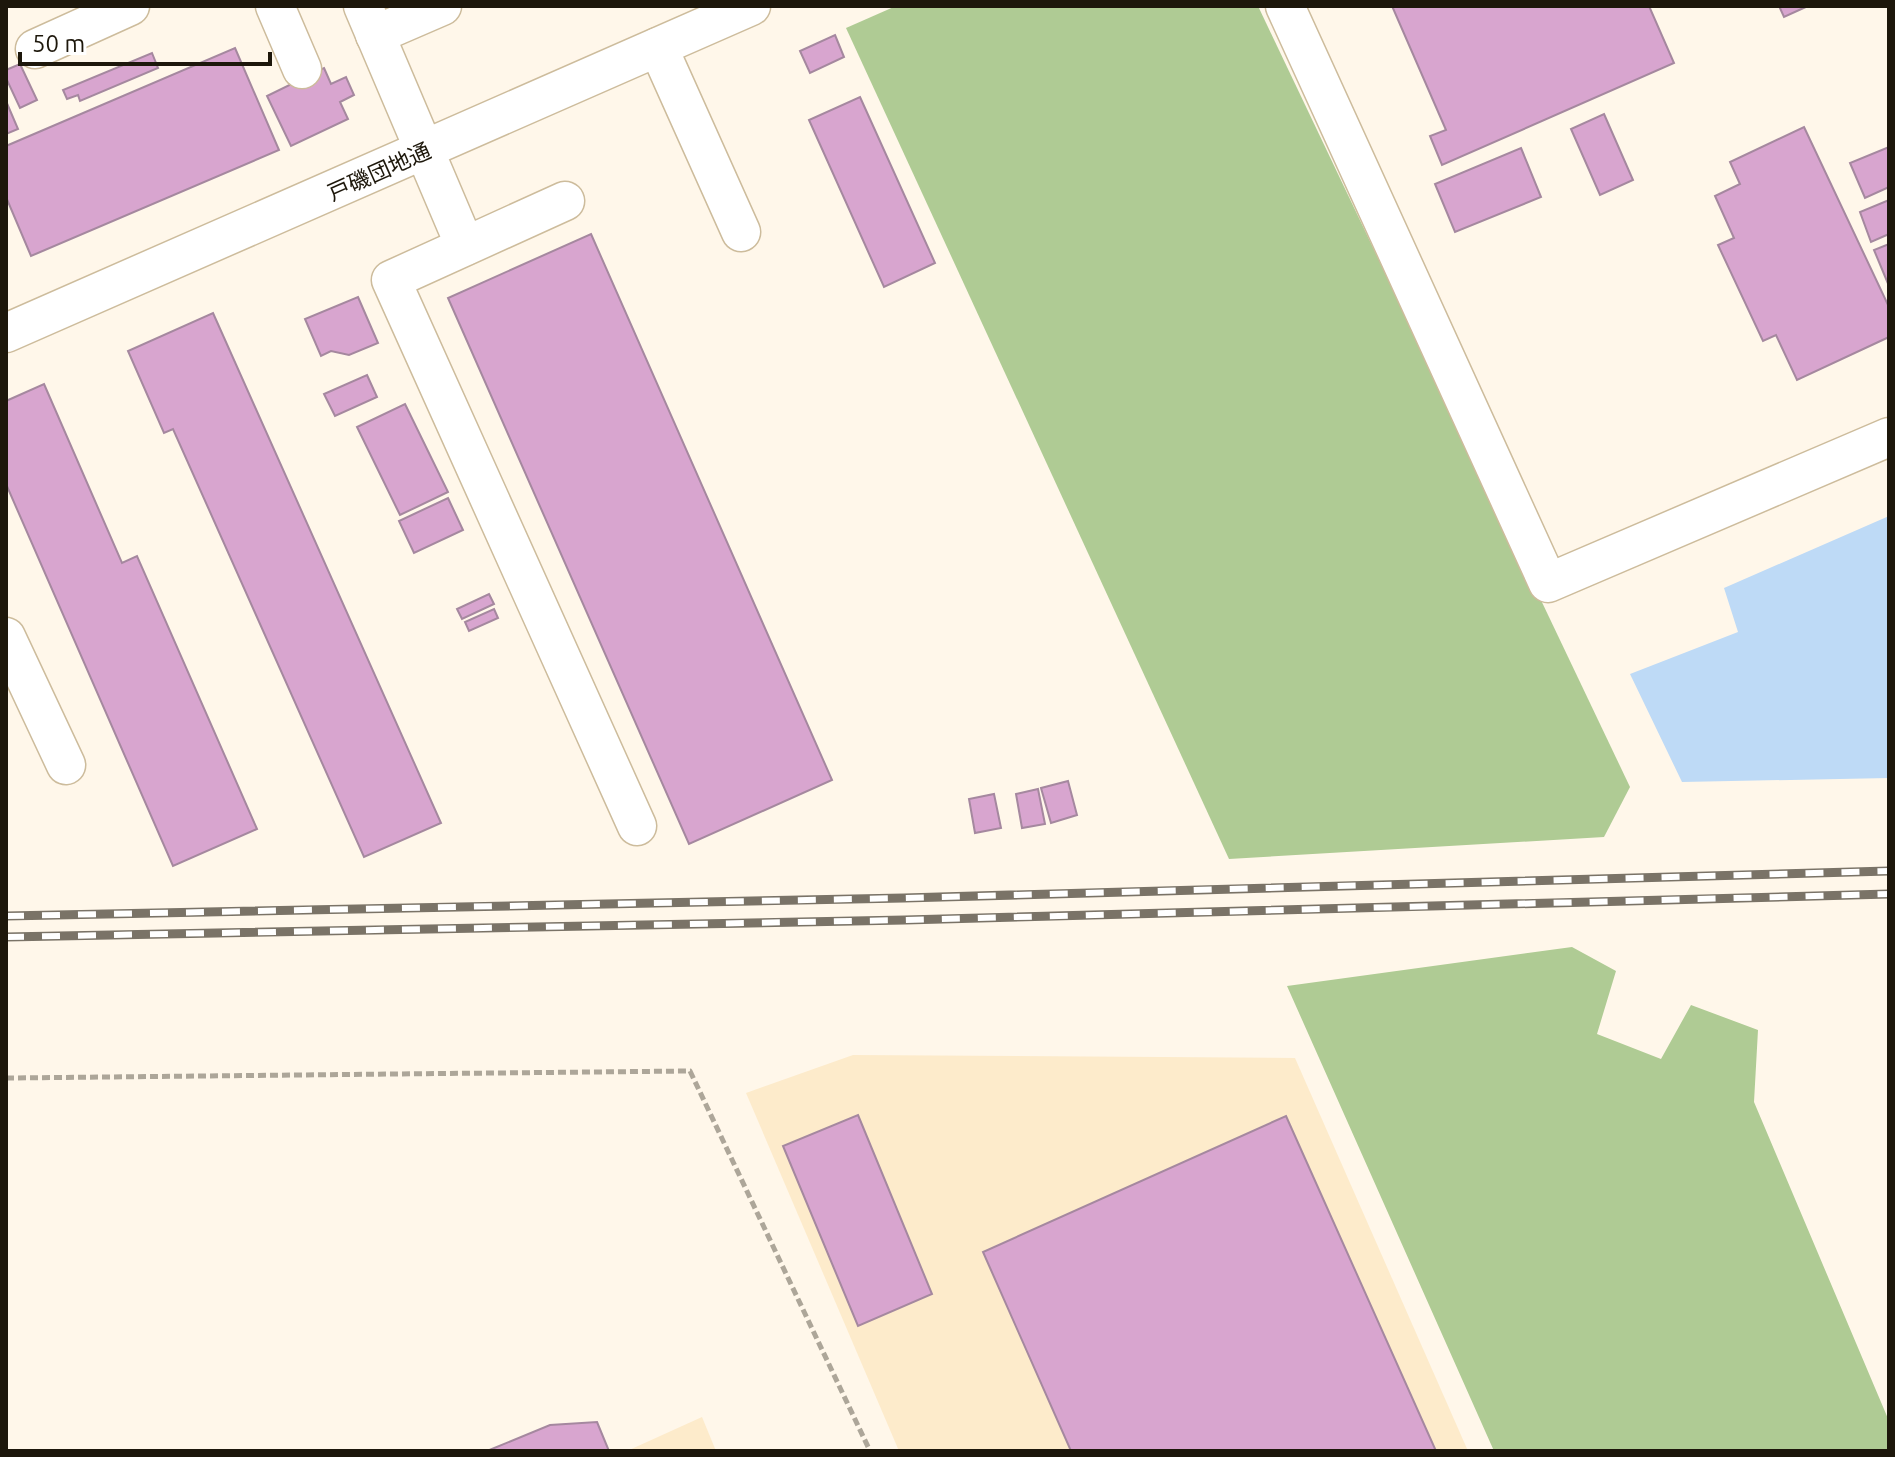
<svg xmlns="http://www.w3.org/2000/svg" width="1895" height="1457" font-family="Ubuntu,'Noto Sans JP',sans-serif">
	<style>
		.built { fill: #fdebcb }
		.forest { fill: #afcb94 }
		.water { fill: #bedaf6 }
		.building { fill: #d8a5cf; stroke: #a5889f; stroke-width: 2 }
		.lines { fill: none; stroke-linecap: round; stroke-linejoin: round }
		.minor-casing { stroke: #cdbc9c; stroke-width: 41 }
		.path { stroke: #ada699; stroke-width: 5; stroke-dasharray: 8 4; stroke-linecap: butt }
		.minor { stroke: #fff; stroke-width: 38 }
		.rail-casing { stroke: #7a7367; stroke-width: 9 }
		.rail { stroke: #fff; stroke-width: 6; stroke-dasharray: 18; stroke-linecap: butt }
		.labels { text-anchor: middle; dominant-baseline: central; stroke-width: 6; stroke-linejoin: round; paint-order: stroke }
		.street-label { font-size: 22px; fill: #1d170b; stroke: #fff }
	</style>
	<rect width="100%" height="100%" fill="#fff7ea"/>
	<g class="built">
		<path d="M853 1055 1295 1058 1468 1451H899L746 1093Z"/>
		<path d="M702 1417 716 1451H627Z"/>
	</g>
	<g class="forest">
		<path d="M896 6H1258L1630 787 1604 837 1229 859 846 28Z"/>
		<path d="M1572 947 1616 971 1597 1034 1661 1059 1691 1005 1758 1030 1754 1102 1889 1421V1451H1494L1287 986Z"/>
	</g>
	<path class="water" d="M1889 516V778L1682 782 1630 674 1738 632 1724 588Z"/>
	<g class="building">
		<path d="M1392 6H1649L1674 63 1442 165 1430 136 1446 130Z"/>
		<path d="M1779 6H1808L1784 17Z"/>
		<path d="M835 35 844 57 810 73 800 51Z"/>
		<path d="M235 48 279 150 31 256 6 197V146Z"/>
		<path d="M152 53 158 68 80 101 78 95 67 99 63 90Z"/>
		<path d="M20 64 37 100 20 108 6 78V70Z"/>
		<path d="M324 68 331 84 346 77 354 95 340 102 348 119 291 146 267 96Z"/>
		<path d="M860 97 935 263 884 287 809 120Z"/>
		<path d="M6 101 18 129 6 134Z"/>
		<path d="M1604 114 1633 180 1600 195 1571 129Z"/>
		<path d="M1804 127 1889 307V337L1797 380 1776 335 1763 341 1718 245 1734 238 1715 196 1740 184 1730 162Z"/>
		<path d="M1889 147V187L1865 198 1850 163Z"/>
		<path d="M1521 148 1541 197 1455 232 1435 184Z"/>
		<path d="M1889 200V234L1871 242 1860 212Z"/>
		<path d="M591 234 832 780 689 844 448 298Z"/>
		<path d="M1889 244V286L1874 250Z"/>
		<path d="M358 297 378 343 349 355 331 351 321 356 305 319Z"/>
		<path d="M213 313 441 823 364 857 173 429 164 433 128 351Z"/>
		<path d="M367 375 377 397 335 416 324 394Z"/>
		<path d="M44 384 122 563 137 556 257 829 173 866 6 484V401Z"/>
		<path d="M405 404 448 492 400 515 357 427Z"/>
		<path d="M448 498 463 530 414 553 399 521Z"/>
		<path d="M489 594 494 604 462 619 457 609Z"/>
		<path d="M494 609 498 618 469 631 465 622Z"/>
		<path d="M1068 781 1077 815 1051 823 1041 788Z"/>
		<path d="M1038 789 1045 824 1022 828 1016 794Z"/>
		<path d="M994 794 1001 828 975 833 969 799Z"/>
		<path d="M858 1115 932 1294 858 1326 783 1146Z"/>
		<path d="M1286 1116 1436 1451H1071L983 1252Z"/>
		<path d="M597 1422 609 1451H487L550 1425Z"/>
	</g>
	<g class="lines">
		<g class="minor-casing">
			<g id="minor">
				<path d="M275 6 302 69"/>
				<path d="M363 6 465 246"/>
				<path d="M1285 6 1548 583 1889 437"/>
				<path d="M375 35 442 6"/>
				<path d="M658 47 741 232"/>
				<path d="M35 49 130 6"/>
				<path d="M565 201 391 280 637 826"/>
				<path d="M6 333 751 6"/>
				<path d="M6 637 66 765"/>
			</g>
		</g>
		<path class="path" d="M6 1078 690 1071 870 1451"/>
		<use href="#minor" class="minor"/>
		<g class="rail-casing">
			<g id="rail">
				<path d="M6 916 904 898 1889 871"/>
				<path d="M6 937 905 920 1889 894"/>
			</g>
		</g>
		<use href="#rail" class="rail"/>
	</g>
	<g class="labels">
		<g class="street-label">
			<text transform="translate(379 171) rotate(-24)">戸磯団地通</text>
		</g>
	</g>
	<rect width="1895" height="1457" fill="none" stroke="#1d170b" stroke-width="16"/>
	<path d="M20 52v12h250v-12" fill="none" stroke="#1d170b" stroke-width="4"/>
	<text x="32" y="52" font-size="24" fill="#1d170b" stroke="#ffffff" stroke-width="6" paint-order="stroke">50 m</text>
</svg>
